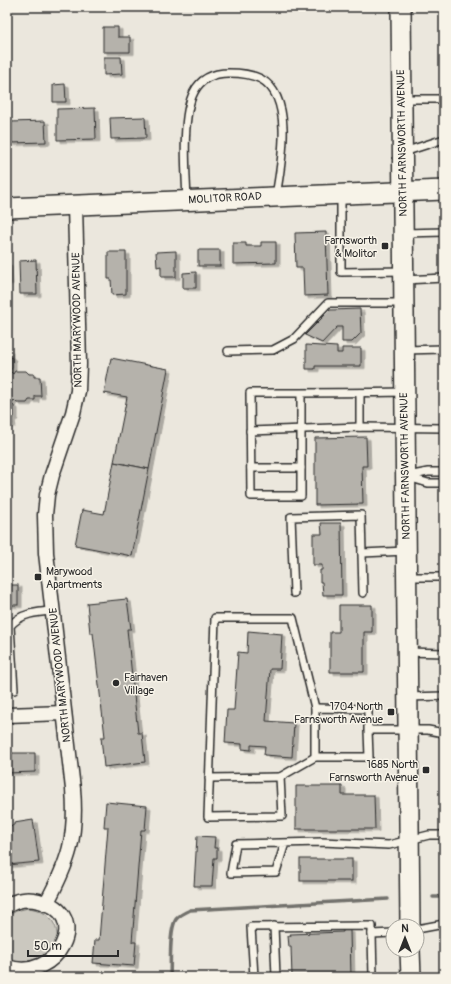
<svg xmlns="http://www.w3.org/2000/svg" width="451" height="984" font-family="Pangolin,sans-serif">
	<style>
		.green { fill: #cbc8bf; stroke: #7b7a75 }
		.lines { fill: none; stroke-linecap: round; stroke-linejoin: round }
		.stream { stroke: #72716c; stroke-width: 3.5 }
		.building { fill: #b5b2ab; stroke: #2b2b2b; filter: url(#shadow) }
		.lane-casing { stroke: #2b2b2b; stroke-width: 10 }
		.street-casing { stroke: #2b2b2b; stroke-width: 17 }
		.secondary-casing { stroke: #2b2b2b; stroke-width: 22 }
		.lane { stroke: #f7f3e8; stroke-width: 7 }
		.street { stroke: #f7f3e8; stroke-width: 14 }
		.secondary { stroke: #f7f3e8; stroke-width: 19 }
		.poi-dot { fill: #2b2b2b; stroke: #f7f3e8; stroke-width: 1.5 }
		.labels { text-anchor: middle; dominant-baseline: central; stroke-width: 3; stroke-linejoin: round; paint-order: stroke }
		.street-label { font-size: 11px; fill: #2b2b2b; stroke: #f7f3e8 }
		.poi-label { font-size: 11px; fill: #2b2b2b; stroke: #f7f3e8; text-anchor: end }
	</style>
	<defs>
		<filter id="shadow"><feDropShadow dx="4" dy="2.5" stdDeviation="0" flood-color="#0004"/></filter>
	</defs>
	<rect width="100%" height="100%" fill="#ebe7dd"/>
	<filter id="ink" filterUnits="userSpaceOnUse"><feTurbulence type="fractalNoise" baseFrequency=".025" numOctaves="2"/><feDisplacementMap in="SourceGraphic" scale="8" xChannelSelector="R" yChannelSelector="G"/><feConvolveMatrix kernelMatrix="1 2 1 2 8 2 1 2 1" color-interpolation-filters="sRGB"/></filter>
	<g filter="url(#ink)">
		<path class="green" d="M28 908C48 910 60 924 57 945L38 966 10 960 7 958V917L16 911Z"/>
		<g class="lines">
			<g class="stream">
				<path d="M433 897H444"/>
				<path d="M170 977C171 961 169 934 175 921 178 915 185 913 190 910L388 899"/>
			</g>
		</g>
		<g class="building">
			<path d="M103 27H118V37H130V52H103Z"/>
			<path d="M104 57H121L122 74 104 75Z"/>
			<path d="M65 84 66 102H53V85Z"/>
			<path d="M95 108 96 139 57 140V109Z"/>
			<rect x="441" y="114" width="3" height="17"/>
			<path d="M145 117 146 138 111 139 110 118Z"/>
			<path d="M45 121 46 142 11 143 10 122Z"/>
			<path d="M326 232 328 295 304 296 303 268H296L295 233Z"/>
			<path d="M261 242H276V263L233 264V243H246V246H261Z"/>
			<rect x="442" y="242" width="2" height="24"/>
			<rect x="198" y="250" width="22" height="16"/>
			<path d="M176 251V277H161V266L157 267 156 252Z"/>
			<path d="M108 252H126V294L112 295 111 279H108Z"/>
			<path d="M36 260 37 294H20L19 261Z"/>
			<path d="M7 263H8L9 282H7Z"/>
			<path d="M196 272V288H183V273Z"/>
			<path d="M360 309 361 333 352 342H342V327H337L322 343 305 335 330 310Z"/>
			<path d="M306 345 337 347V353H342V348H361V366H315V369H306Z"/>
			<path d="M7 350H9V355L12 358V368L10 371 13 374 15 371H26L29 374H34V377H40L41 396H35V400H29L27 403H17L14 400 11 404 14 406V417L11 419 12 424 7 425Z"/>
			<path d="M111 358 168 369 149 469 114 462 127 397 104 393Z"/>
			<path d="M366 437 367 466H362L363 504 315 505V438Z"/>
			<path d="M114 462 149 469 132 556 75 545 82 510 104 514Z"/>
			<path d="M321 523H341L342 595H323L322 582H320V570H322V565H313V534H322Z"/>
			<rect x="7" y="585" width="11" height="20"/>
			<path d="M127 599 131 629H127L138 733H142L145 762 104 767 101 737H105L93 633H90L87 603Z"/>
			<path d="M339 605H372V632H364V672H330V632H339Z"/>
			<path d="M248 631 282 634 280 669H270L266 721 294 723 292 757 264 755 265 746 251 745V750L242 749V744L225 743 227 710H234L238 652 247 653Z"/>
			<path d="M7 753H35V772L7 773Z"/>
			<path d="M296 786H342V795H374L375 829H296Z"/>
			<path d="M106 802 147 806 145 830H141L132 942H136L134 966 93 963 95 940H99L108 827H104Z"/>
			<path d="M33 820 39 862 7 865V826L14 825V823Z"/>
			<path d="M197 836 215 837 214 848H217V858H214L212 886H194Z"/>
			<rect x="300" y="859" width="52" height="22"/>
			<path d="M343 930H350L351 977H292L291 947H289L288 936H291L290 934 343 932Z"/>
		</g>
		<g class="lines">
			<g class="lane-casing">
				<g id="lane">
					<path d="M404 99H444"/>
					<path d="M404 152 444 139"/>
					<path d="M341 195V272L403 271"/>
					<path d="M187 200C186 173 181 116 194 92 201 78 213 73 229 73 239 73 251 74 261 79 295 98 281 165 276 196"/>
					<path d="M404 233 444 232"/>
					<path d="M404 280 444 278"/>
					<path d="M404 350 444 349"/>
					<path d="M228 351 273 350 294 339 328 303H403"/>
					<path d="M301 393V496H251L250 393C302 393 353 393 404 392"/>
					<path d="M360 393V427"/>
					<path d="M250 431 360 427 444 428"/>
					<path d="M251 468H301"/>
					<path d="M408 476 428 472H444"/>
					<path d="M408 477 428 483H444"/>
					<path d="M362 553 406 551"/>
					<path d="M407 577H444"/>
					<path d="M294 593 291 517 361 515 363 593"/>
					<path d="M407 652 444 653"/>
					<path d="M14 690 10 626C21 613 37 612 53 611"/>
					<path d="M408 697 444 696"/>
					<path d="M315 708 293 618H215L208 817 282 816 280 777 315 757"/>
					<path d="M368 730V709L315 708V757H369L368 730H428L444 733"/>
					<path d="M209 778 280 777"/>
					<path d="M285 843 276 872 231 873 236 844 322 842 389 845 429 835H444"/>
					<path d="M274 926 276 977"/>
					<path d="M417 929 444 924"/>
					<path d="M372 934 373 977"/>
					<path d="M254 977 251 927 372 926V934L393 933"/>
				</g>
			</g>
			<g class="street-casing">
				<g id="street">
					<path d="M7 715 64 713"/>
					<path d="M46 904C69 861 77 838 73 789L46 553 45 515 47 495 52 475 73 413 78 391 79 364 75 205"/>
					<path d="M7 906C16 900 28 898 39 901 94 913 57 984 7 967"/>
				</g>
			</g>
			<g class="secondary-casing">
				<g id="secondary">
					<path d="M401 7 410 926"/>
					<path d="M7 208 444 190"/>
					<path d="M410 950 411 977"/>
				</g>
			</g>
			<use href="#lane" class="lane"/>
			<use href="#street" class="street"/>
			<use href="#secondary" class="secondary"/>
		</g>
	</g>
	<g class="poi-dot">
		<rect x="381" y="242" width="8" height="8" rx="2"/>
		<rect x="34" y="573" width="8" height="8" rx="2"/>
		<circle cx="116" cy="683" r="4"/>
		<rect x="387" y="708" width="8" height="8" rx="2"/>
		<rect x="422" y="766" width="8" height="8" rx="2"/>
	</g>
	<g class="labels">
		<g class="street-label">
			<text transform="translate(402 143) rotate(-91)">NORTH FARNSWORTH AVENUE</text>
			<text transform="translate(225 198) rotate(-3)">MOLITOR ROAD</text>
			<text transform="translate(77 320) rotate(-91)">NORTH MARYWOOD AVENUE</text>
			<text transform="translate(405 466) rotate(-91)">NORTH FARNSWORTH AVENUE</text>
			<text transform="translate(60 675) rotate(-96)">NORTH MARYWOOD AVENUE</text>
		</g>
		<g class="poi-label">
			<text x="377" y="240">Farnsworth<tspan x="377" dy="13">&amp; Molitor</tspan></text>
			<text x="46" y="571" text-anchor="start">Marywood<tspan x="46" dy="13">Apartments</tspan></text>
			<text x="124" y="677" text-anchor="start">Fairhaven<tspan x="124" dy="13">Village</tspan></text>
			<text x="383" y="706">1704 North<tspan x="383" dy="13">Farnsworth Avenue</tspan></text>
			<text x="418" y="764">1685 North<tspan x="418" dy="13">Farnsworth Avenue</tspan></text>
		</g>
	</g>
	<rect width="451" height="984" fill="none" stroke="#f7f3e8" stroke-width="24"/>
	<rect x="12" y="12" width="427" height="960" fill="none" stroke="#2b2b2b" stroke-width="1.5" filter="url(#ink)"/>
	<g transform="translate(405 938)"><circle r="19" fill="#f7f3e8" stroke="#a5a39c"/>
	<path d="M0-3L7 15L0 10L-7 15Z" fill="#2b2b2b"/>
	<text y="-6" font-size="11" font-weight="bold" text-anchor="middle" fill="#2b2b2b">N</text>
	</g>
	<path d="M28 950v6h90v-6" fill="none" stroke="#2b2b2b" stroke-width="2"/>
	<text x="34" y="950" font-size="12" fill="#2b2b2b" stroke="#f7f3e8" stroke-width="3" paint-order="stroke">50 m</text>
</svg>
